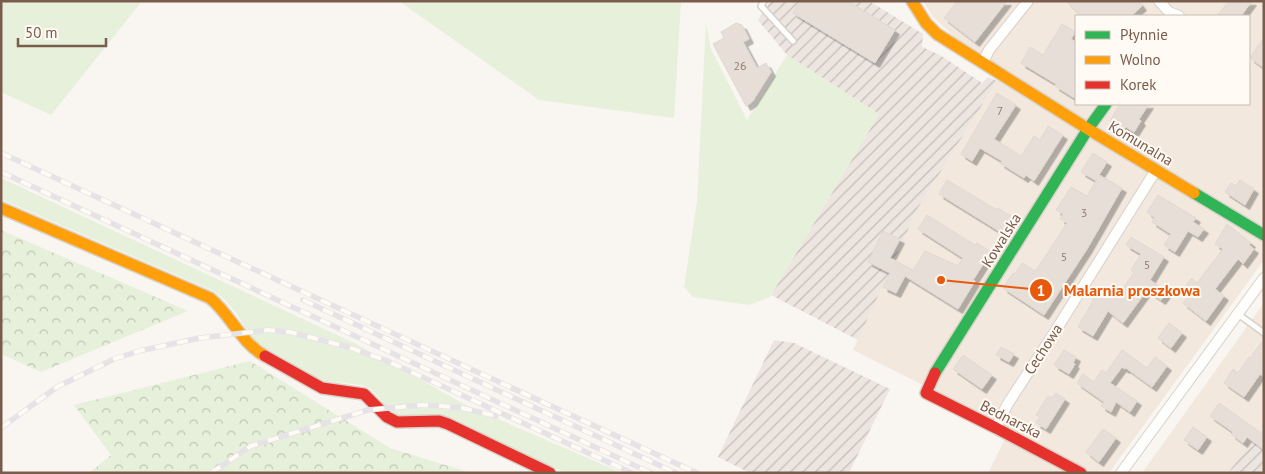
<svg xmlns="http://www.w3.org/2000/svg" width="1265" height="474" font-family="'PT Sans',sans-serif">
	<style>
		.residential { fill: #f2e8de; fill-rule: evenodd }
		.industrial { fill: url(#industrial-furrows) }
		.green { fill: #e7f0db }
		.forest { fill: url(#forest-crowns) }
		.building { fill: #e6ded7; stroke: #e2d8d2; filter: url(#shadow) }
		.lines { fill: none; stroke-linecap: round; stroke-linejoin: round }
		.lane-casing { stroke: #d7d1cb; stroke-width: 8 }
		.street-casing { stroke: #d7d1cb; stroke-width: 12 }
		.fast-casing { stroke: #d9d2cb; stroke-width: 14 }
		.slow-casing { stroke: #d9d2cb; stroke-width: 14 }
		.jam-casing { stroke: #d9d2cb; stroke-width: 14 }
		.lane { stroke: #fefefd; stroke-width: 5 }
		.street { stroke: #fefefd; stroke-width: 10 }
		.fast { stroke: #30b455; stroke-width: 11 }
		.slow { stroke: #ff9f0a; stroke-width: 11 }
		.jam { stroke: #e5322d; stroke-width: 11 }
		.rail-casing { stroke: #e6e3e7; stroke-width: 5.5 }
		.rail { stroke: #fffaf3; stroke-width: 4; stroke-dasharray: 11; stroke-linecap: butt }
		.labels { text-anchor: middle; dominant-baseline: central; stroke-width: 4; stroke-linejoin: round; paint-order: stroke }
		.number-label { font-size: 12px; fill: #977e72 }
		.street-label { font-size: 15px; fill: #7a5c4d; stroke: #fffaf3 }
		.leader { fill: none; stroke: #e8590c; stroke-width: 2 }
		.callout-dot { fill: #e8590c; stroke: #fffaf3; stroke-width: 2 }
		.mark-label { font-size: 15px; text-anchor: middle; font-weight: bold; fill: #fff }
		.callout-label { font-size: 16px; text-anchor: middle; font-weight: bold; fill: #e8590c; stroke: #fffaf3; stroke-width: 4; stroke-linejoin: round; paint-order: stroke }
	</style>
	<defs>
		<pattern id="industrial-furrows" width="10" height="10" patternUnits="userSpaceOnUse" patternTransform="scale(1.25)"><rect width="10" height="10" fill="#ede5e0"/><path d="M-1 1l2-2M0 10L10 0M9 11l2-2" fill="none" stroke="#c5bdb8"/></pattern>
		<pattern id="forest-crowns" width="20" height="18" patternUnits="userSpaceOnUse" patternTransform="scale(1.25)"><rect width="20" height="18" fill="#e7f0db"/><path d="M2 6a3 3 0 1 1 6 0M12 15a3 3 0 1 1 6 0" fill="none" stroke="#c0c6b4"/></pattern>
		<filter id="shadow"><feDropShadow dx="4.5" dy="4.5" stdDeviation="0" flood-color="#0004"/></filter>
	</defs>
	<rect width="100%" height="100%" fill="#f9f5f0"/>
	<g class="residential">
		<path d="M923 1H1264V260L1109 473H988L1010 429 853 350 918 208 999 78 933 17ZM1076 16H1249V104H1076Z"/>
		<path d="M1264 303V424L1228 473H1142Z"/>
	</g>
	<g class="industrial">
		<path d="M770 1H869L923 34 922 47 940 55 982 83 988 77 997 81 918 208 858 340 771 295 879 114 787 55 758 20Z"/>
		<path d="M774 340 794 343 890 389 849 473H750L718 457Z"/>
		<path d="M1264 424V473H1228Z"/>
	</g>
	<g class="green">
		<path d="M1 1H142L51 115 1 92Z"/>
		<path d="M399 1H681L674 118 539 100Z"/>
		<path d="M706 23 711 49 747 120 787 55 879 114 770 297 749 305 693 297 684 287 697 201Z"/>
		<path d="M1 178 354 343 468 406 622 473H565L444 416H399L389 411 377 395 370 388 362 385 325 381 314 376 257 345 249 335 237 314 226 301 214 291 1 199Z"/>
	</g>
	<g class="forest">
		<path d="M1 230 188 311 41 372 1 354Z"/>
		<path d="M250 361 390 448 471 473H89L111 455 74 405Z"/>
	</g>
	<g class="building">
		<path d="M800 1H848L895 30 875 63 793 13Z"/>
		<path d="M957 1H1007L975 42 944 18Z"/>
		<path d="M1066 1H1138L1142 6 1131 16H1081Z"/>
		<path d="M1229 1H1252L1241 16H1217Z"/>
		<path d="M736 23 742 25 749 39 743 42 757 68 766 63 771 72 752 102 746 106 713 44 724 38 721 32Z"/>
		<path d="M1062 24 1074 31V34L1071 39 1076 42V99L1055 86 1056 84 1021 63 1030 47 1043 55Z"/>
		<path d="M1264 37V68L1250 58Z"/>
		<path d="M997 93 1016 105 994 139 1021 156 1034 136 1040 140 1048 126 1063 135 1034 181 1026 175 1024 178 1000 163 1002 161 980 148 972 161 961 154Z"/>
		<path d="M1120 104H1149L1139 119 1141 121 1134 132 1126 127 1124 129 1110 121Z"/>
		<path d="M1093 153 1107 162 1099 175 1122 188 1087 249 1044 315 1003 288 1013 273 1015 274 1022 263 1035 271 1041 263 1067 223 1060 219 1063 214 1056 210 1071 187 1087 196 1097 179 1095 180 1081 172Z"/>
		<path d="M947 180 997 210 998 208 1012 217 1002 233 939 194Z"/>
		<path d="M1240 180 1254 189 1245 205 1225 192 1231 183 1236 186Z"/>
		<path d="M1158 195 1196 218 1193 222 1204 229 1198 237 1188 231 1175 252 1164 245 1171 234 1152 222 1155 218 1147 212Z"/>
		<path d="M927 215 975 245 977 243 991 252 973 280 975 281 958 309 905 276 896 293 883 287 890 273 868 262 883 231 900 239 890 258 913 270 925 251 958 266 963 258 918 229Z"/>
		<path d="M1227 224 1251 243 1249 245 1254 249 1243 264 1238 259 1215 289 1224 296 1206 321 1183 303 1191 293 1184 288 1192 278 1197 283 1223 249 1215 244Z"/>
		<path d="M1131 237 1164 257 1150 280 1167 292 1161 300 1147 290 1123 323 1108 311 1093 336 1078 327 1093 301 1092 300 1099 291 1104 295 1105 293 1114 300 1134 273 1131 270 1141 254 1126 245Z"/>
		<path d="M1169 323 1182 333 1171 348 1158 338Z"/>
		<path d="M1264 339V377L1260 374 1244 397 1224 383 1233 369 1238 373 1249 357 1250 358Z"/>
		<path d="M1001 347 1014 354 1009 362 996 355Z"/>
		<path d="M1064 350 1076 357 1073 363 1075 364 1069 374 1054 365Z"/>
		<path d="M1122 350 1147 368 1155 357 1167 366 1152 387 1126 368 1125 369 1122 367 1110 383 1137 401 1130 412 1116 402 1111 412 1101 406 1104 402 1077 383 1083 374 1094 382 1102 370 1106 373Z"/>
		<path d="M963 355 992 375 982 389 953 369Z"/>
		<path d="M1056 393 1065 399 1046 429 1036 423 1040 417 1036 415 1048 396 1052 398Z"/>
		<path d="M1219 403 1264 435V450L1247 437 1243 443 1231 434 1233 432 1210 416Z"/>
		<path d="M1193 427 1207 437 1198 450 1184 440Z"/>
		<path d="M1103 429 1116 438 1099 462 1086 452Z"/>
	</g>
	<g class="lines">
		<g class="lane-casing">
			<g id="lane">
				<path d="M764 1 761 6 793 41"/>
				<path d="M1238 314 1264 333"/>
			</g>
		</g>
		<g class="street-casing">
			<g id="street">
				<path d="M1159 1 1169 12 1179 16"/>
				<path d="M983 62 989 50 1028 1"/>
				<path d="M996 428 1007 405 1056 330 1156 170"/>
				<path d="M1121 473 1264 278"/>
			</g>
		</g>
		<g class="fast-casing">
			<g id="fast">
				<path d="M1194 193 1264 235"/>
				<path d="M935 373 1088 129 1106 104"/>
			</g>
		</g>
		<g class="slow-casing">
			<g id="slow">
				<path d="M912 1 926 23 937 34 1088 129 1194 193"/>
				<path d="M1 208 210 298C231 315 241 343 265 356"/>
			</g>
		</g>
		<g class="jam-casing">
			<g id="jam">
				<path d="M265 356 322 388 364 394 387 417 397 422 439 421 448 424 550 473"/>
				<path d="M935 373 926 393 996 428 1081 473"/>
			</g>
		</g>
		<use href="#lane" class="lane"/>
		<use href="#street" class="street"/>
		<use href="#fast" class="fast"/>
		<use href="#slow" class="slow"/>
		<use href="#jam" class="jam"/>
		<g class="rail-casing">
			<g id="rail">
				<path d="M1 153 697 473"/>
				<path d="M1 172 651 473"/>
				<path d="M303 300 676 473"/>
				<path d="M1 428 57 387 114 359 139 351 200 338 268 330 290 332 348 347 385 360 632 473"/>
				<path d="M211 473 251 446 368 410 421 405 442 406 462 408 496 416"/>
			</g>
		</g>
		<use href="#rail" class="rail"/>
	</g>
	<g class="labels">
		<g class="number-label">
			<text x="740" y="65">26</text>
			<text x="1000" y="110">7</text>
			<text x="1084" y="212">3</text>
			<text x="1064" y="256">5</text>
			<text x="1147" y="264">5</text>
		</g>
		<g class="street-label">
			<text transform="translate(1141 143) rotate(31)">Komunalna</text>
			<text transform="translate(1001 240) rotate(-58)">Kowalska</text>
			<text transform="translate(1043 349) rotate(-57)">Cechowa</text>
			<text transform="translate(1011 419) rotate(27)">Bednarska</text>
		</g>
	</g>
	<path class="leader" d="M941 280L1041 290"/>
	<g class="callout-dot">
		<circle cx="941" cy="280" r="5"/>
		<circle cx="1041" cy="290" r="12"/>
	</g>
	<g class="mark-label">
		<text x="1041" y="296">1</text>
	</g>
	<g class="callout-label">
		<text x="1132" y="296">Malarnia proszkowa</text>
	</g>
	<rect width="1265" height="474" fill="none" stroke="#7a5c4d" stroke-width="5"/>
	<rect x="1075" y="15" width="175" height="90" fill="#fffaf3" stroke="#cabbb1"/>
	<rect x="1085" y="31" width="25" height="8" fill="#30b455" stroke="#cabbb1"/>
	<text x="1120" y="40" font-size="15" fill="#7a5c4d">Płynnie</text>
	<rect x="1085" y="56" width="25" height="8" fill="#ff9f0a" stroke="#cabbb1"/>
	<text x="1120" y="65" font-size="15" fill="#7a5c4d">Wolno</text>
	<rect x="1085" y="81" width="25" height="8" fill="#e5322d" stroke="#cabbb1"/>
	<text x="1120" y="90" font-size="15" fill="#7a5c4d">Korek</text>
	<path d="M18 38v8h88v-8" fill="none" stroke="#7a5c4d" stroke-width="2.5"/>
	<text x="25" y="38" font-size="15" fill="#7a5c4d" stroke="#fffaf3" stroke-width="4" paint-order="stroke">50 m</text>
</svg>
